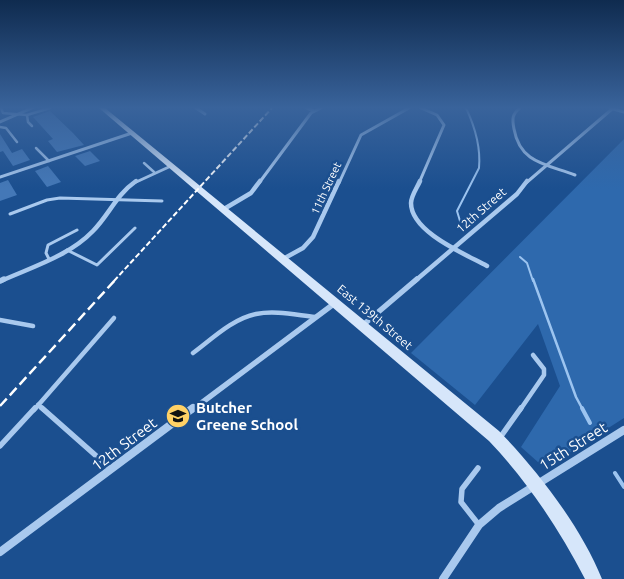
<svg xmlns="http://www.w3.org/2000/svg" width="624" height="579" font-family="Ubuntu,sans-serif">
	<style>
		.green { fill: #2e69ad }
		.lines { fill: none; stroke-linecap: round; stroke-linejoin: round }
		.stream-far2 { stroke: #9cc4f0; stroke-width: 2 }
		.stream-far1 { stroke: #9cc4f0; stroke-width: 2.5 }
		.stream { stroke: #9cc4f0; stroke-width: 4 }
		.building { fill: #4478b7 }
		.lane-far3 { stroke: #a9c9ee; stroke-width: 2.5 }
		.lane-far2 { stroke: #a9c9ee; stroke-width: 3 }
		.lane-far1 { stroke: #a9c9ee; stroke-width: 4.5 }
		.lane { stroke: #a9c9ee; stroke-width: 5.5 }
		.street-far3 { stroke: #a9c9ee; stroke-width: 3 }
		.street-far2 { stroke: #a9c9ee; stroke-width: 4.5 }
		.street-far1 { stroke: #a9c9ee; stroke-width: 5.5 }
		.street { stroke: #a9c9ee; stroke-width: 8 }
		.secondary { fill: #d6e6fa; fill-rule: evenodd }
		.rail-far1 { stroke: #fff; stroke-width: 2; stroke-dasharray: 5.5 2.5; stroke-linecap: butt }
		.rail { stroke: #fff; stroke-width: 2.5; stroke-dasharray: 10 4.5; stroke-linecap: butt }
		.labels { text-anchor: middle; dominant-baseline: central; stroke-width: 5; stroke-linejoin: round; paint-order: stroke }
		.far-street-label { font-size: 11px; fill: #fff; stroke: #1b4f8f }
		.street-label { font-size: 12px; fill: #fff; stroke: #1b4f8f }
		.near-poi-label { font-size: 15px; font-weight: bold; fill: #fff; stroke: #1b4f8f; text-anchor: start }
		.near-street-label { font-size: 15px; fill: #fff; stroke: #1b4f8f }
	</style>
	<rect width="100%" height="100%" fill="#1b4f8f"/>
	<path class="green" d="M624 139V418L552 464 539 463 521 447 560 386 538 324 475 405 411 353Z"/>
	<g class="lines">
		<g class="stream-far2">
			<path d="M466 108C475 127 481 146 479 168L457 211 460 221 467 228"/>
			<path d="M520 257 527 263 533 281"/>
		</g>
		<path class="stream-far1" d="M533 279 576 397 583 410"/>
		<g class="stream">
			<path d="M582 408 590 423"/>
			<path d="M615 473 624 487"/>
		</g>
	</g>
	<g class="building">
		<path d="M50 111 73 133 84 145 57 152 48 141 53 139 33 117Z"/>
		<path d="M0 134 12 153 22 149 30 160 13 166 3 151 0 152Z"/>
		<path d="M90 151 100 161 85 166 75 156Z"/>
		<path d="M48 166 61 182 47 187 35 171Z"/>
		<path d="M8 180 17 195 0 201V183Z"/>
	</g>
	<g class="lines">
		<g class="lane-far3">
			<path d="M1 108 3 113 27 115 50 108"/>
			<path d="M27 115 28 122 32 126"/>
			<path d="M0 127 6 128 17 142"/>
			<path d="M36 148 49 161"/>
			<path d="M144 163 154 172"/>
		</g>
		<g class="lane-far2">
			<path d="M10 214 47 200 60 198 162 201"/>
			<path d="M67 250 97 265 135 228"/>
			<path d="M49 259 46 253 48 245 77 230"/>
		</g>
		<g class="lane-far1">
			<path d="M0 320 33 326"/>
			<path d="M193 353C212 339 232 319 256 314 275 310 296 315 315 317"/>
			<path d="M38 405 44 410"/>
			<path d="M34 410 114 318"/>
			<path d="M520 410 544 375V369L533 355"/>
		</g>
		<g class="lane">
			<path d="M42 408 111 469"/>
			<path d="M499 439 521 408"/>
			<path d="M0 446 35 408"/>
			<path d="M478 468 462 489 461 502 479 525"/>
		</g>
		<g class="street-far3">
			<path d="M196 108 205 114"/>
			<path d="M307 108 314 111"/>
			<path d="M520 108C512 114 512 119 514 129 520 163 546 164 575 175"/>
			<path d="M610 108 624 112"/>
			<path d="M0 122 32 108"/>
			<path d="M0 177 132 133"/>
			<path d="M134 183 171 166"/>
			<path d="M259 183 311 113 321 108"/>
			<path d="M339 183 361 135 409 108"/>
			<path d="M419 183 444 125 437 115 421 108"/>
			<path d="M526 183 612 109"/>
		</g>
		<g class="street-far2">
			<path d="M420 181C417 188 411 196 411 203 411 232 465 254 487 266"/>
			<path d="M224 209 251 193 260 181"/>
			<path d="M283 259 303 248 313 237 339 181"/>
			<path d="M1 281C32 267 69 256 93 231 109 215 116 195 136 181"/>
			<path d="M415 281 517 194 527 181"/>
		</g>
		<g class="street-far1">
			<path d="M0 281 4 279"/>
			<path d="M363 325 417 279"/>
			<path d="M192 410 335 303"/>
		</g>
		<g class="street">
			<path d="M0 552 193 408"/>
			<path d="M443 579 479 525 499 508 624 430"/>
		</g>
		<path class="secondary" d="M99 108H105L499 431C538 471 581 527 602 579H585C559 529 528 482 489 441Z"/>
		<path class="rail-far1" d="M114 281 272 108"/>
		<path class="rail" d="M0 406 116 279"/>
	</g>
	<linearGradient id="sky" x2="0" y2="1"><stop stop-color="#0f2b4f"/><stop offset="0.57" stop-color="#39639b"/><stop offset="1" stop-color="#39639b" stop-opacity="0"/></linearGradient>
	<rect width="624" height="189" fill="url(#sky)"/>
	<defs>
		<g id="school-disc" transform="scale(1.25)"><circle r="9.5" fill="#ffd166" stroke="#1b4f8f"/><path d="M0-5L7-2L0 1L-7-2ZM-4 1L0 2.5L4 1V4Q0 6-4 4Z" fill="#111"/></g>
	</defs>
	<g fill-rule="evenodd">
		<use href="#school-disc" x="178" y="416"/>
	</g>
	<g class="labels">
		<g class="far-street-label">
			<text transform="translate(326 188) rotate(-65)">11th Street</text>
		</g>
		<g class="street-label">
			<text transform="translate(481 210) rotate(-41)">12th Street</text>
			<text transform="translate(375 317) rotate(40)">East 139th Street</text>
		</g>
		<g class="near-poi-label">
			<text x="196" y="407">Butcher<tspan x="196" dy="17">Greene School</tspan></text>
		</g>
		<g class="near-street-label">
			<text transform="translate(124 444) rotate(-37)">12th Street</text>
			<text transform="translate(573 446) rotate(-32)">15th Street</text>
		</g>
	</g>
</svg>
